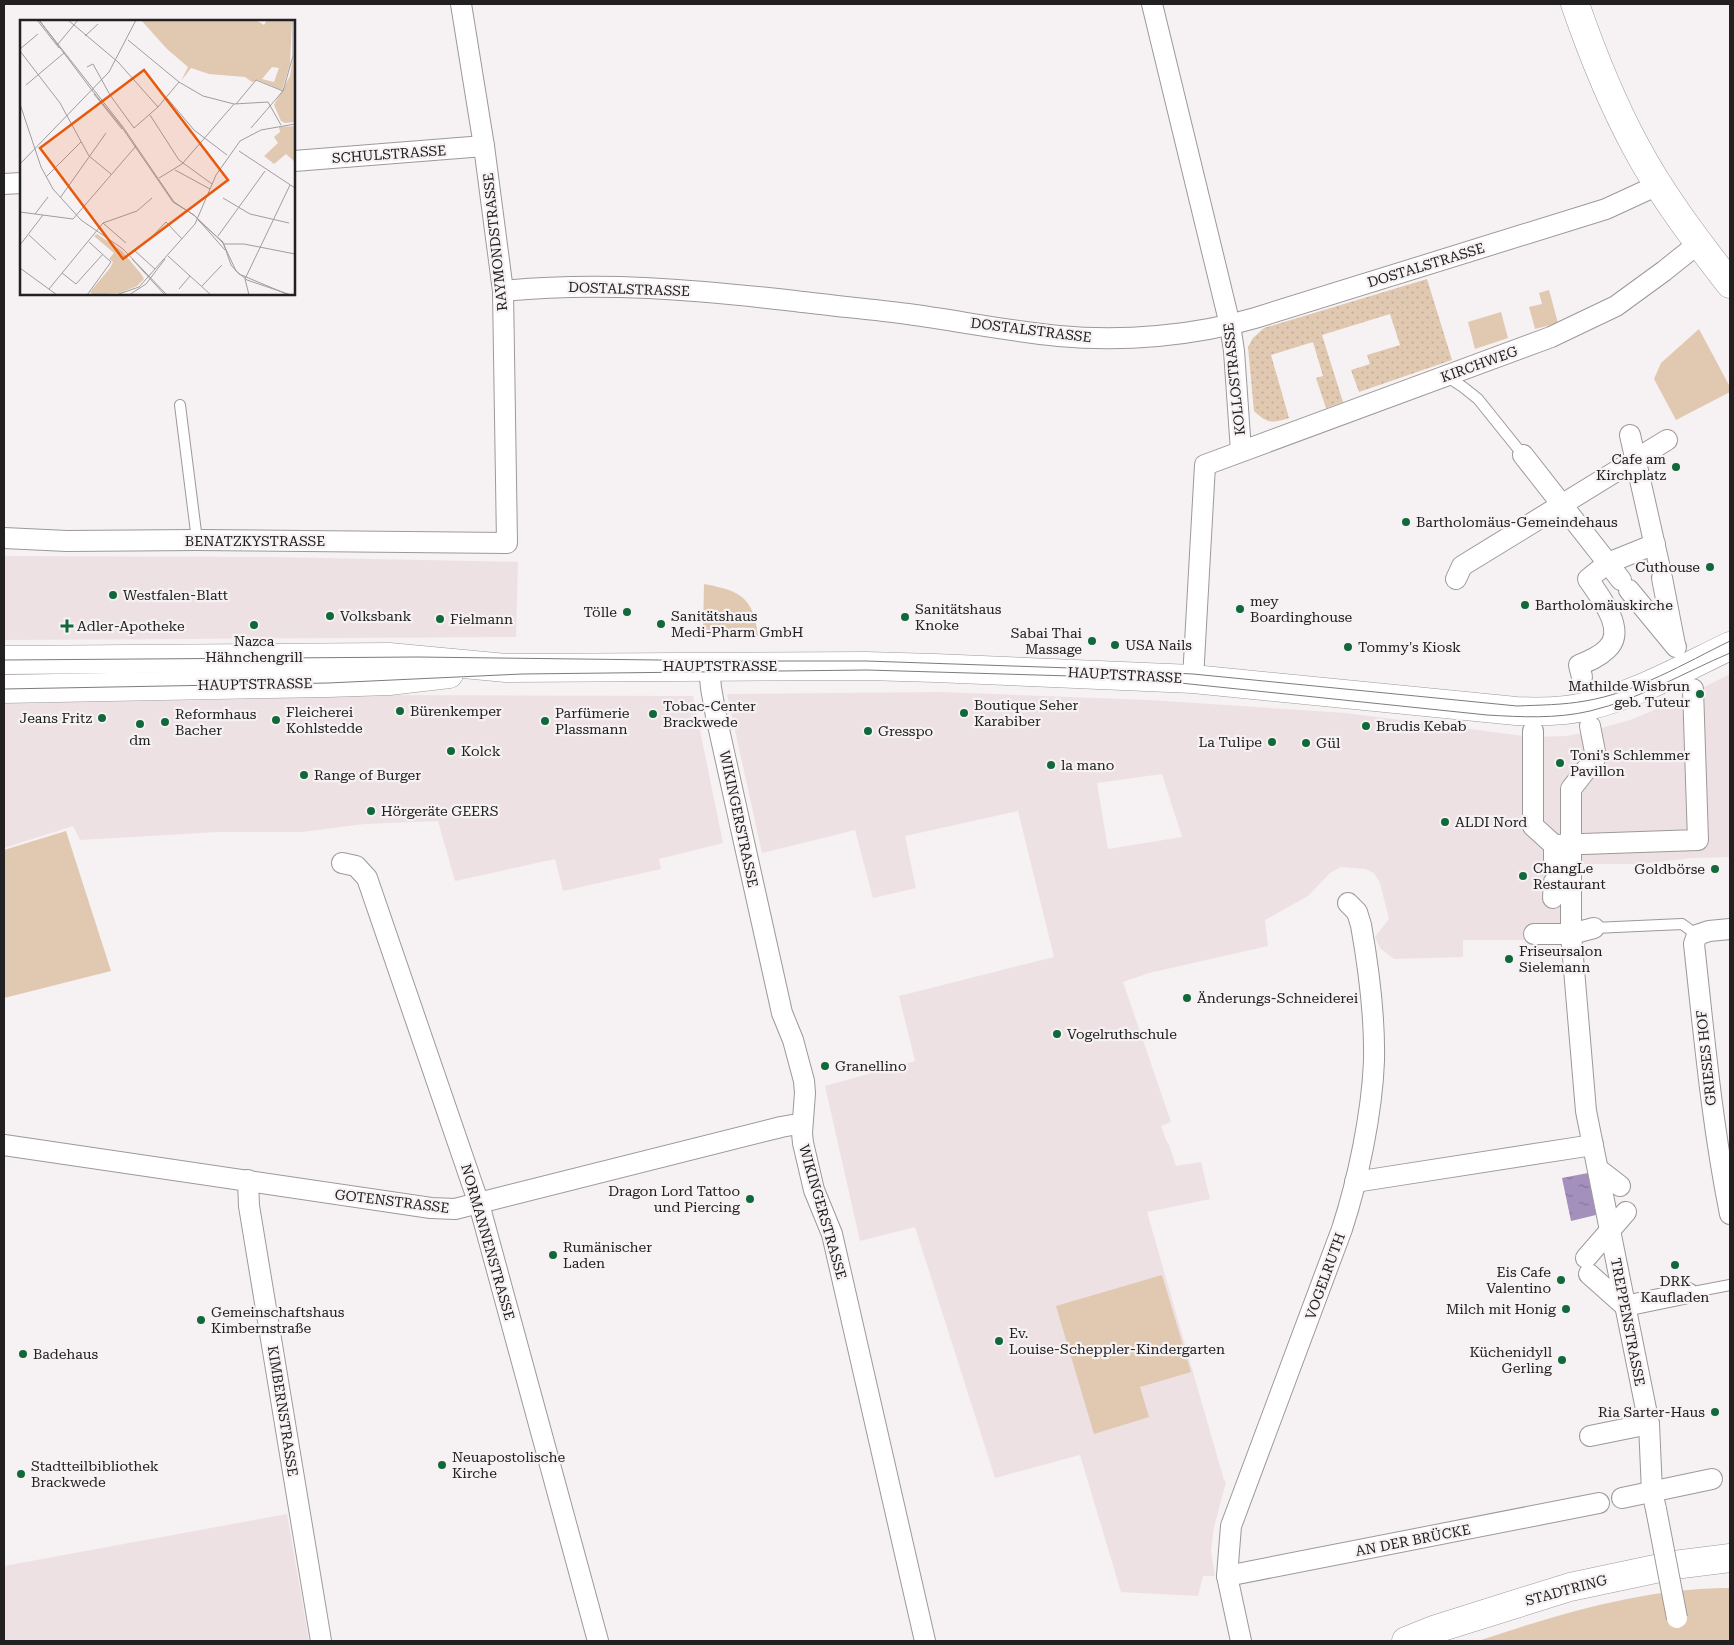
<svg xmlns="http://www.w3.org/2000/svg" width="1734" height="1645" font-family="'Roboto Serif',serif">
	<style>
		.built { fill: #eee1e4; fill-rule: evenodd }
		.green { fill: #e1c8b1 }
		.garden { fill: url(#garden-dots) }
		.water { fill: url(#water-ripples) }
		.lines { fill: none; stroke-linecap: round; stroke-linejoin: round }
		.lane-casing { stroke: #9d9999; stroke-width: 12 }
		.street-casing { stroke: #9d9999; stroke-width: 22 }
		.secondary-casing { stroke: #9d9999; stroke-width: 29 }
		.lane { stroke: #fff; stroke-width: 10 }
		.street { stroke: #fff; stroke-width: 20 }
		.secondary { stroke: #fff; stroke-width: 28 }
		.tram { stroke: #7e7b7c; stroke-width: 1 }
		.street-bridge-casing { stroke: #9d9999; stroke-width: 22; stroke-linecap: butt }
		.street-bridge { stroke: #fff; stroke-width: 20 }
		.poi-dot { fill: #11683b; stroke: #f6f1f2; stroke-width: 2 }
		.labels { text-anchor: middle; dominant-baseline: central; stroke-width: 4.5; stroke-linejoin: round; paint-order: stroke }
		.street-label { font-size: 14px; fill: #222021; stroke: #f6f1f2 }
		.poi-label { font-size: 14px; fill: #222021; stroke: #f6f1f2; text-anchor: start }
		.inset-road { fill: none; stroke: #a19d9e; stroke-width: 1 }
		.view { fill: #e8590c; fill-opacity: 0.15; stroke: #e8590c; stroke-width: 2.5 }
		.inset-edge { fill: none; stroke: #222021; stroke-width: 2.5 }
	</style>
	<defs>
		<pattern id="garden-dots" width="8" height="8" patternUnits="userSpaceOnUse" patternTransform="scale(1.25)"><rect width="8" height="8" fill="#e1c8b1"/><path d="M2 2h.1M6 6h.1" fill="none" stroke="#c1ac98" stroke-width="1.8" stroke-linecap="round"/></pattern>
		<pattern id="water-ripples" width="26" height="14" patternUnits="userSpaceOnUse" patternTransform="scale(1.25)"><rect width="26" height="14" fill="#a490bd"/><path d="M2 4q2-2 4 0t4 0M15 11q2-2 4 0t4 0" fill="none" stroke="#857599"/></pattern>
	</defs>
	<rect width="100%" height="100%" fill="#f6f1f2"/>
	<g class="built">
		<path d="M4 556 272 557 518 562 516 637 4 640Z"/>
		<path d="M1730 674V857L1692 858 1640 864H1580V927L1534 940H1463V957L1394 959 1380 948 1375 937 1389 919 1380 883 1374 873 1365 869 1341 867 1330 873 1308 896 1265 920 1268 946 1149 973 1123 982 1171 1122 1161 1126 1166 1140 1169 1144 1176 1166 1201 1162 1210 1199 1147 1212 1224 1480 1226 1482 1214 1527 1211 1551 1215 1576H1203L1198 1596 1121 1592 1080 1455 995 1478 915 1227 860 1241 825 1086 915 1061 899 996 1054 957 1018 811 905 836 916 888 873 898 855 830 762 853 727 694 941 692 1149 700 1346 713 1531 737 1566 736 1587 732 1630 720 1674 702ZM1162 774 1182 837 1108 849 1097 783Z"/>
		<path d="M379 695 693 696 723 843 659 859 661 869 563 891 555 859 455 881 438 821 364 824 302 832H218L80 840 73 826 4 848V703L211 700Z"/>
		<path d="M287 1514 309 1641H4V1566Z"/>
	</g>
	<g class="green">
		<path d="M1549 290 1558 323 1535 329 1529 307 1542 304 1539 293Z"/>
		<path d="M1501 312 1508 338 1475 349 1468 322Z"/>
		<path d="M1699 329 1730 387V392L1676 420 1654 379 1661 363Z"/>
		<path d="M704 584C741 591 753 597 758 636L703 634Z"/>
		<path d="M66 831 111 971 4 998V850Z"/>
		<path d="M1162 1275 1191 1372 1140 1387 1149 1417 1094 1434 1056 1306Z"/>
		<path d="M1730 1588V1641H1478C1559 1614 1644 1588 1730 1588Z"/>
	</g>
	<path class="garden" d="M1427 279 1452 360 1359 392 1351 370 1370 364 1367 355 1400 345 1390 314 1322 335 1343 402 1326 408 1316 378 1323 376 1313 342 1271 355 1289 418C1273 423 1267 424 1254 411L1248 347 1253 338 1264 328Z"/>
	<path class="water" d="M1588 1173 1596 1215 1571 1221 1562 1178Z"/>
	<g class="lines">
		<g class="lane-casing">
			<g id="lane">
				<path d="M1446 376 1463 387 1478 399 1523 455"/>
				<path d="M180 405 197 540"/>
				<path d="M1594 928 1682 924 1697 935"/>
				<path d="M1688 1293 1730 1285"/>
			</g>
		</g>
		<g class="street-casing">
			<g id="street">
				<path d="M1152 4 1230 325 1234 351 1241 451"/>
				<path d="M294 161 484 146"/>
				<path d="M4 184 21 183"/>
				<path d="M503 291C601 281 698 290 795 301 833 306 871 309 908 314 959 321 1009 331 1059 336 1122 342 1194 336 1255 318L1606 209 1658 185"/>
				<path d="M1630 435 1659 564"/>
				<path d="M1523 455 1621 580"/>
				<path d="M4 538 67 541 197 540 507 543 503 291 484 146 461 4"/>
				<path d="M1662 578 1675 645"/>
				<path d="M1456 579 1462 566 1667 440"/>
				<path d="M1629 590 1676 647"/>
				<path d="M709 666 711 688 716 716 782 1013 793 1040 804 1081 805 1093 802 1133 803 1143 814 1190 832 1234 925 1641"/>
				<path d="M1582 677 1579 665C1589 661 1599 657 1607 649 1628 630 1599 596 1588 579L1608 563 1655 544"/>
				<path d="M1193 679 1205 465 1551 337 1616 306 1664 271 1699 243"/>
				<path d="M1590 726 1596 757 1571 789V934L1586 1111 1649 1424 1652 1492 1656 1509"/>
				<path d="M1533 731V826L1554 845V864"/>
				<path d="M1554 845 1698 840 1693 689"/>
				<path d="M342 863 356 866 367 878 479 1204 598 1641"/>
				<path d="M1553 898 1554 882"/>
				<path d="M1730 929 1709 931 1697 935 1694 944C1704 1035 1712 1125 1730 1214"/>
				<path d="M1534 934H1571L1594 928"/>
				<path d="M4 1145 431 1208 455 1209 781 1127 792 1125H802"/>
				<path d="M1598 1169 1620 1186"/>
				<path d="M248 1180 249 1206 321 1641"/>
				<path d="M1355 1182 1593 1145"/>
				<path d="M1586 1258 1626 1212"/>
				<path d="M1589 1274 1625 1306 1688 1293"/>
				<path d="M1590 1436 1649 1424"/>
				<path d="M1622 1498 1712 1479"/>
				<path d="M1227 1576 1599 1503"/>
				<path d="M1241 1641 1227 1576 1231 1526 1342 1229C1358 1180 1372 1113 1374 1061 1375 1015 1369 970 1361 925L1357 912 1348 903"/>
			</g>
		</g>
		<g class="secondary-casing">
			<g id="secondary">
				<path d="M1575 4C1592 53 1611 101 1636 147 1662 196 1696 240 1730 284"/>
				<path d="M4 660 389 657 506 668 866 666 935 668 1193 679 1516 711C1540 712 1565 712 1588 706 1638 694 1684 668 1730 646"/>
				<path d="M4 689 328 683 389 681 449 674"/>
				<path d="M1406 1641 1436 1629 1570 1587 1674 1565 1730 1558"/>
			</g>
		</g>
		<use href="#lane" class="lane"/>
		<use href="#street" class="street"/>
		<use href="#secondary" class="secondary"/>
		<g class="tram">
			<path d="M4 660 417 657 740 661H866L1071 668 1193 674 1517 706C1540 705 1563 705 1585 701 1635 693 1685 663 1730 641"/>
			<path d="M4 689 328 683 522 674 867 670 1071 676 1161 681 1487 715C1521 717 1556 719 1590 711 1640 699 1683 673 1730 653"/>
		</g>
		<g class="street-bridge-casing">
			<path id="street-bridge" d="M1656 1509 1677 1618"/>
		</g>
		<use href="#street-bridge" class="street-bridge"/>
	</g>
	<g class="poi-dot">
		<circle cx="1676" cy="467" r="5"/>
		<circle cx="1406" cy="522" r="5"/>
		<circle cx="1710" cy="567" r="5"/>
		<circle cx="113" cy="595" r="5"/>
		<circle cx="1525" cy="605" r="5"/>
		<circle cx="1240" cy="609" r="5"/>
		<circle cx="627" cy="612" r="5"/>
		<circle cx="330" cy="616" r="5"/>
		<circle cx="905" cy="617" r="5"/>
		<circle cx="440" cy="619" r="5"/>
		<circle cx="661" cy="624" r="5"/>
		<circle cx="254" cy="625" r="5"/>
		<path d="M64.5 618.5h5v5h5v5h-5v5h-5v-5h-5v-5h5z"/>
		<circle cx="1092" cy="641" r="5"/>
		<circle cx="1115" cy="645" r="5"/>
		<circle cx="1348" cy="647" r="5"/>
		<circle cx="1700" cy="694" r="5"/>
		<circle cx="400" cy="711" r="5"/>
		<circle cx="964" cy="713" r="5"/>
		<circle cx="653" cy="714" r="5"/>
		<circle cx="102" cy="718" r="5"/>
		<circle cx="276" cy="720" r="5"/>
		<circle cx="545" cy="721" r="5"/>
		<circle cx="165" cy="722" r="5"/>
		<circle cx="140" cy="724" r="5"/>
		<circle cx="1366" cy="726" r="5"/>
		<circle cx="868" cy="731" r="5"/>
		<circle cx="1272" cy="742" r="5"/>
		<circle cx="1306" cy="743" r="5"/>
		<circle cx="451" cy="751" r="5"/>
		<circle cx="1560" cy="763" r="5"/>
		<circle cx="1051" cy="765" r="5"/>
		<circle cx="304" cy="775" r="5"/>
		<circle cx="371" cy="811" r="5"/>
		<circle cx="1445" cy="822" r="5"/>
		<circle cx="1715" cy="869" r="5"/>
		<circle cx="1523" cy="876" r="5"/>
		<circle cx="1509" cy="959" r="5"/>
		<circle cx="1187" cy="998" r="5"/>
		<circle cx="1057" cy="1034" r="5"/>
		<circle cx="825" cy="1066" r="5"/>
		<circle cx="750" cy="1199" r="5"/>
		<circle cx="553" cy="1255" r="5"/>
		<circle cx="1675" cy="1265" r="5"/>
		<circle cx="1561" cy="1280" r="5"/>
		<circle cx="1566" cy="1309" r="5"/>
		<circle cx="201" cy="1320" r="5"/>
		<circle cx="999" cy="1341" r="5"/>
		<circle cx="23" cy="1354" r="5"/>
		<circle cx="1562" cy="1360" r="5"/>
		<circle cx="1715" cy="1412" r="5"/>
		<circle cx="442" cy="1465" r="5"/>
		<circle cx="21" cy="1474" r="5"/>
	</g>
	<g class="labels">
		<g class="street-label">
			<text transform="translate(389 154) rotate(-4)">SCHULSTRASSE</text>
			<text transform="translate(495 242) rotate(-96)">RAYMONDSTRASSE</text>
			<text transform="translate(1426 265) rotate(-17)">DOSTALSTRASSE</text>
			<text transform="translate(629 289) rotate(2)">DOSTALSTRASSE</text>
			<text transform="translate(1031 330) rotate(7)">DOSTALSTRASSE</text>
			<text transform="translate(1479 364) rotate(-20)">KIRCHWEG</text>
			<text transform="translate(1234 379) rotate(-96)">KOLLOSTRASSE</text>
			<text x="255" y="541">BENATZKYSTRASSE</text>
			<text x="720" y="666">HAUPTSTRASSE</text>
			<text transform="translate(1125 675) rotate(3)">HAUPTSTRASSE</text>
			<text transform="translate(255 684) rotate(-1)">HAUPTSTRASSE</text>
			<text transform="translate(739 819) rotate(78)">WIKINGERSTRASSE</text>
			<text transform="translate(1706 1058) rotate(-96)">GRIESES HOF</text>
			<text transform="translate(392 1201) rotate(7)">GOTENSTRASSE</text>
			<text transform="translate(823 1212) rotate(74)">WIKINGERSTRASSE</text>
			<text transform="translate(488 1242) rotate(74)">NORMANNENSTRASSE</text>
			<text transform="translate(1325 1276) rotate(-70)">VOGELRUTH</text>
			<text transform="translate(1628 1322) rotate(79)">TREPPENSTRASSE</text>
			<text transform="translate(283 1411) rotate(81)">KIMBERNSTRASSE</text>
			<text transform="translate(1413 1540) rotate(-11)">AN DER BRÜCKE</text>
			<text transform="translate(1566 1590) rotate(-15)">STADTRING</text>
		</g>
		<g class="poi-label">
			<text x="1666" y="459" text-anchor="end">Cafe am<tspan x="1666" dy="16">Kirchplatz</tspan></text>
			<text x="1416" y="522">Bartholomäus-Gemeindehaus</text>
			<text x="1700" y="567" text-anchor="end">Cuthouse</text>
			<text x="123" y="595">Westfalen-Blatt</text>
			<text x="1250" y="601">mey<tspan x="1250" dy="16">Boardinghouse</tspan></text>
			<text x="1535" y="605">Bartholomäuskirche</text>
			<text x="915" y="609">Sanitätshaus<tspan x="915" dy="16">Knoke</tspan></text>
			<text x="617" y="612" text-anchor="end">Tölle</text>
			<text x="340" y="616">Volksbank</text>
			<text x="671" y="616">Sanitätshaus<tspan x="671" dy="16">Medi-Pharm GmbH</tspan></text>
			<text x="450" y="619">Fielmann</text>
			<text x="77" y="626">Adler-Apotheke</text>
			<text x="1082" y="633" text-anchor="end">Sabai Thai<tspan x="1082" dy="16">Massage</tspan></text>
			<text x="254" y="641" text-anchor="middle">Nazca<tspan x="254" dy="16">Hähnchengrill</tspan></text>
			<text x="1125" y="645">USA Nails</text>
			<text x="1358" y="647">Tommy's Kiosk</text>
			<text x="1690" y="686" text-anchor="end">Mathilde Wisbrun<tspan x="1690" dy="16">geb. Tuteur</tspan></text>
			<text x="974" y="705">Boutique Seher<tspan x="974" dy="16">Karabiber</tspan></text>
			<text x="663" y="706">Tobac-Center<tspan x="663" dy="16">Brackwede</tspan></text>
			<text x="410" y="711">Bürenkemper</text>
			<text x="286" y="712">Fleicherei<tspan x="286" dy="16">Kohlstedde</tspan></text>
			<text x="555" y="713">Parfümerie<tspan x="555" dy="16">Plassmann</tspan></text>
			<text x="175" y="714">Reformhaus<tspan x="175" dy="16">Bacher</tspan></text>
			<text x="92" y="718" text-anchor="end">Jeans Fritz</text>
			<text x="1376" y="726">Brudis Kebab</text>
			<text x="878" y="731">Gresspo</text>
			<text x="140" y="740" text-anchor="middle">dm</text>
			<text x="1262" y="742" text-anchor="end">La Tulipe</text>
			<text x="1316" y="743">Gül</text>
			<text x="461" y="751">Kolck</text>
			<text x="1570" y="755">Toni's Schlemmer<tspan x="1570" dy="16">Pavillon</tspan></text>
			<text x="1061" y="765">la mano</text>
			<text x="314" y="775">Range of Burger</text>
			<text x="381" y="811">Hörgeräte GEERS</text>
			<text x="1455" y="822">ALDI Nord</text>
			<text x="1533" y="868">ChangLe<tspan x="1533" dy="16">Restaurant</tspan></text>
			<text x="1705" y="869" text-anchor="end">Goldbörse</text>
			<text x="1519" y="951">Friseursalon<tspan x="1519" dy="16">Sielemann</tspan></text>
			<text x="1197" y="998">Änderungs-Schneiderei</text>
			<text x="1067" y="1034">Vogelruthschule</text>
			<text x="835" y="1066">Granellino</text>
			<text x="740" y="1191" text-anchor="end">Dragon Lord Tattoo<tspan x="740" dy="16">und Piercing</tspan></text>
			<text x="563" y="1247">Rumänischer<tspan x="563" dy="16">Laden</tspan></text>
			<text x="1551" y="1272" text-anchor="end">Eis Cafe<tspan x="1551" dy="16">Valentino</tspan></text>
			<text x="1675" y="1281" text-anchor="middle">DRK<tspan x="1675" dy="16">Kaufladen</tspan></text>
			<text x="1556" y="1309" text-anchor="end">Milch mit Honig</text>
			<text x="211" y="1312">Gemeinschaftshaus<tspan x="211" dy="16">Kimbernstraße</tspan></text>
			<text x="1009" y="1333">Ev.<tspan x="1009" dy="16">Louise-Scheppler-Kindergarten</tspan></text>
			<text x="1552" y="1352" text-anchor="end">Küchenidyll<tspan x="1552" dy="16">Gerling</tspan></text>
			<text x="33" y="1354">Badehaus</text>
			<text x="1705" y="1412" text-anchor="end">Ria Sarter-Haus</text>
			<text x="452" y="1457">Neuapostolische<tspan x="452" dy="16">Kirche</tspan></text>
			<text x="31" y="1466">Stadtteilbibliothek<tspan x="31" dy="16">Brackwede</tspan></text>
		</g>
	</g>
	<g transform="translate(20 20)">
		<rect width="275" height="275" fill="#f6f1f2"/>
		<path d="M77 214 102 231 122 255 124 259 117 266 100 273 73 275 70 272 90 248 93 242 89 239 94 233 74 216Z" fill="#e1c8b1"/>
		<path d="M121 0H236L244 5 247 0H272L270 44 262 70 238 60 232 62 225 57 189 54 171 48 161 61 168 47 147 29ZM252 47 259 48 254 62 242 59ZM275 25V102L265 103 261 101 254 85 270 56ZM275 106V142L266 134 254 144 244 136 258 123 254 117 260 112 259 107Z" fill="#e1c8b1" fill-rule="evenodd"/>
		<path class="inset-road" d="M17 0 39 28M19 0 71 69M19 0 103 107 154 182 175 196 203 223 216 251 227 260 271 275M48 0 98 42 138 87M65 16 78 4M108 20 159 62 183 76 214 84 248 82 261 105M38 24 58 0M0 29 18 14M0 31 40 83 69 136 91 154M67 47 73 44 90 75 114 108 138 87 159 62M6 65 44 33M71 69 101 106 153 182 174 195 205 230M74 74 102 109M147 78 174 110 207 135M0 84 21 147 33 169 61 200 103 229 147 275M216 84 236 60 263 71M130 95 159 140 192 164M231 108 263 71 273 36V0M219 131 275 168M0 144 89 52 116 0M155 150 190 169M26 157 61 122M139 158 162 144 214 84M40 178 86 113M203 178 230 194 269 203M0 192 53 199 116 126M15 194 28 177M178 200 203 222 211 245 219 254 269 275M83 203 106 223M9 215 36 240M198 216 245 151M127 222 146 202 162 219M204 224H224L275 234M0 225 23 195M114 230 135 249M148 236 191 275M112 239 145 275M0 248 37 275M42 253 56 264 83 234M225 259 270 165M225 259 229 275M182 266 202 245M29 269 83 203 117 191 132 178M159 269 170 256M67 275 91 242 69 222M96 275 119 267 175 204 196 155 220 121 241 110 275 104M109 275 126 264 145 239"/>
		<path class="view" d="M124 50 208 160 103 239 20 128Z"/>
		<rect width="275" height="275" class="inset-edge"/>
	</g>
	<rect width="1734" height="1645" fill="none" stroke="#222021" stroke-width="10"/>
</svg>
